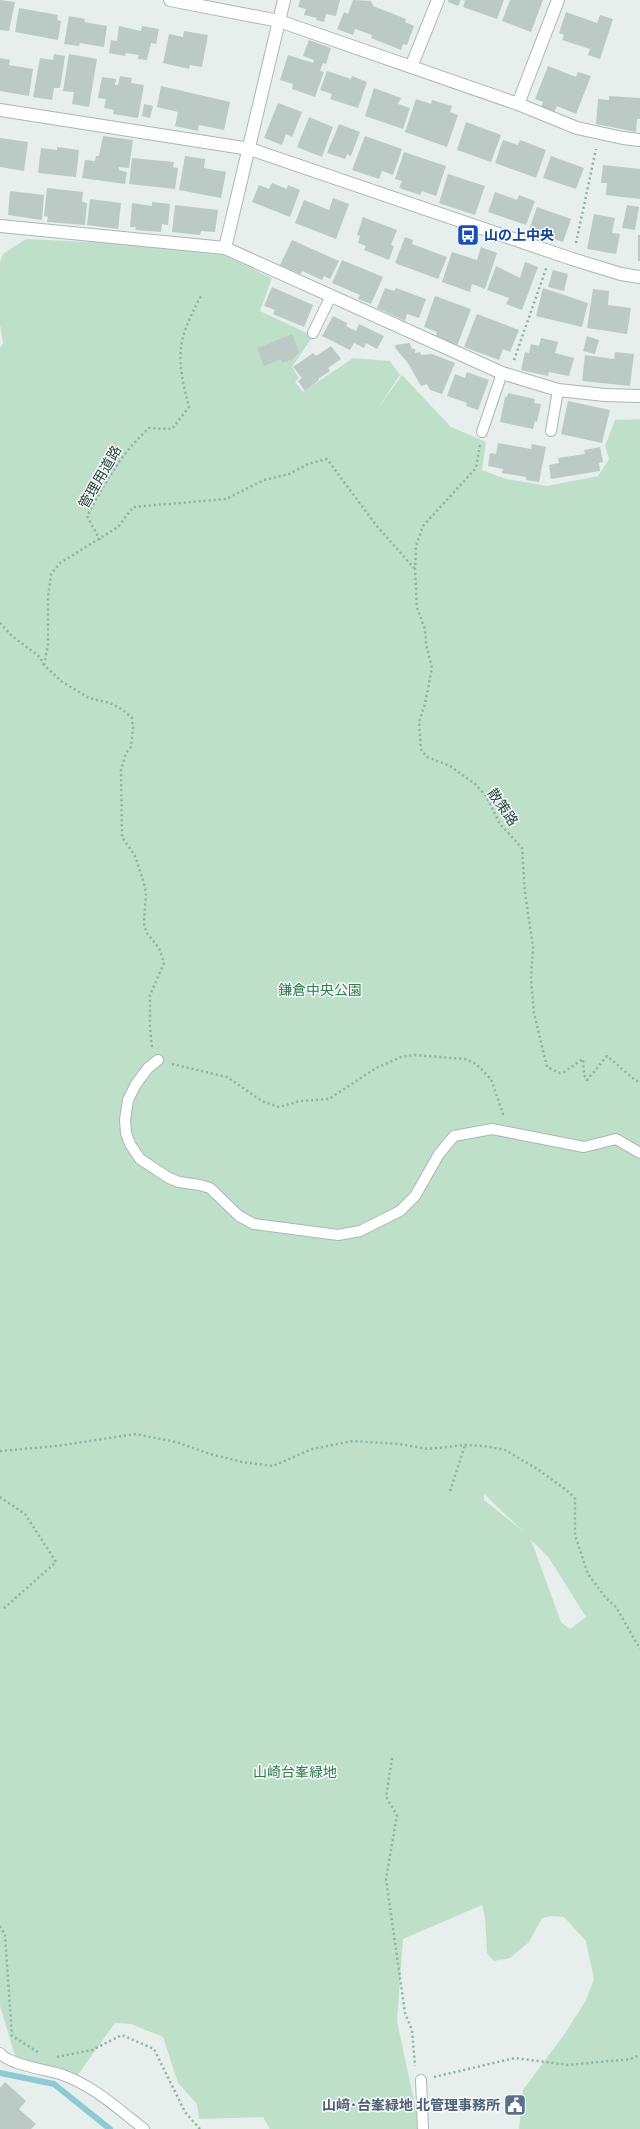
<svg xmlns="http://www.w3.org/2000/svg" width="640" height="2129" font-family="Poppins,'Noto Sans JP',sans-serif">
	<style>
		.green { fill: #bfe0c8; fill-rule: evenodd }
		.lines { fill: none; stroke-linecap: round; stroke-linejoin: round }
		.stream { stroke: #8ec9d4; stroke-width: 6 }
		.building { fill: #bbcac4 }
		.lane-casing { stroke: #a8b8b2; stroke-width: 12 }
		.street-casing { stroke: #a8b8b2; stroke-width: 14 }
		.path { stroke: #86b3a5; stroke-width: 2.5; stroke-dasharray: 2 3; stroke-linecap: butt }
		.lane { stroke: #fff; stroke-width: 10 }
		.street { stroke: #fff; stroke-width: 12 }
		.labels { text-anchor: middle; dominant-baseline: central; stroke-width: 3; stroke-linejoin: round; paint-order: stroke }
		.transit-label { font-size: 14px; font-weight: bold; fill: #164399; stroke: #f7fbf9; text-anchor: start }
		.street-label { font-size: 14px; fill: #24423a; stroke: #f7fbf9 }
		.park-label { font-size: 14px; fill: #2d7a4b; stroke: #f7fbf9 }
		.service-label { font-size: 14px; font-weight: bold; fill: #4e5e75; stroke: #f7fbf9; text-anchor: end }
	</style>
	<rect width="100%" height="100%" fill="#e6efeb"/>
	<path class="green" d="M26 239 134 244 223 255 272 278 260 311 313 336 292 367 299 378 295 382 303 392 353 358 390 361 400 375 376 411 402 375 451 427 486 442 482 470 506 479 547 486 598 476 609 459 605 446 615 420 640 419V2129H519L523 2090 566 2032 586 2000 594 1979 586 1941 564 1917 551 1916 542 1918 529 1942 510 1958 494 1961 487 1953 485 1918 482 1905 403 1939 397 2021 420 2129H270L263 2117 199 2119 197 2104 178 2083 163 2037 131 2024 115 2023 77 2076 16 2059 0 2006V348L3 343 0 325V262L3 254ZM484 1494 524 1532 484 1500ZM531 1540 549 1558 586 1617 570 1629 561 1622Z"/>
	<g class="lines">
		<path class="stream" d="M0 2073 54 2084 110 2129"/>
	</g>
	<g class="building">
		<path d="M0 0 15 2 9 31 0 30Z"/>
		<path d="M300 0H340L336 16 326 14 324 22 316 20 317 18 304 15 306 9 298 7Z"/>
		<path d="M353 0 371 1 373 6 406 19 405 22 414 26 407 45 403 44 401 50 371 38 372 35 355 29 353 35 337 29 344 12 348 14Z"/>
		<path d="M448 0H461L458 6 448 2Z"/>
		<path d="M462 0H504L497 19 463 7 465 1Z"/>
		<path d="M510 0H543L531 32 502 21Z"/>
		<path d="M19 8 58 15 57 20 61 21 58 40 15 32Z"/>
		<path d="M566 12 597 23 600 15 613 19 600 59 588 55 590 49 562 40 564 35 559 33Z"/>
		<path d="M69 16 85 19 84 22 107 26 104 47 80 43 79 46 64 44Z"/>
		<path d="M119 26 141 31 142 26 159 29 156 44 151 43 147 60 138 59 139 55 126 53 125 56 109 53 111 40 117 41Z"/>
		<path d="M184 31 208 35 202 67 190 65 189 69 163 63 169 34 183 37Z"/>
		<path d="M309 40 331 48 326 64 323 63 320 71 324 72 315 97 292 89 293 84 280 80 288 55 313 63 314 60 303 56Z"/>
		<path d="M54 54 65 56 60 88H54L52 100 33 97 40 58 53 60Z"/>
		<path d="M69 54 97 59 89 107 72 104 74 92 63 91Z"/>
		<path d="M0 58 10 60 9 65 33 69 29 96 0 91Z"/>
		<path d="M548 66 576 77 578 72 591 76 576 114 557 106 554 113 541 108 543 102 535 99Z"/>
		<path d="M327 71 351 79 352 76 367 82 358 108 330 99 332 94 320 90Z"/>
		<path d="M120 76 132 78 131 83 144 85 138 118 113 114 114 110 104 108 106 99 98 98 102 77 116 79 115 85H118Z"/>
		<path d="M161 86 230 102 224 130 199 125 198 131 175 126 178 112 157 107Z"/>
		<path d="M374 88 401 98 398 104 410 108 403 129 365 116Z"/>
		<path d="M609 96 640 98V119H637L636 132 596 124 598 99 609 100Z"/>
		<path d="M416 99 431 104 432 100 452 106 450 112 458 115 447 147 405 132Z"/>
		<path d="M278 103 302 112 292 137 286 134 282 145 264 138Z"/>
		<path d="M144 104 153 106 150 118 142 116Z"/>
		<path d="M309 117 333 127 322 157 297 147Z"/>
		<path d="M466 122 501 135 491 162 457 150Z"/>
		<path d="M339 124 360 132 351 156 347 154 345 159 327 153Z"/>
		<path d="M103 136 133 140 129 168 119 167V170L127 172 125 184 82 178 85 160 95 161 96 156H99Z"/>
		<path d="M365 136 402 149 393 175 382 171 379 179 352 170Z"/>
		<path d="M0 138 28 142 24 171 0 167Z"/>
		<path d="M503 140 518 145 520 140 546 150 536 178 495 163Z"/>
		<path d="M57 147 79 150 76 177 38 173 41 148 57 150Z"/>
		<path d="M404 152 446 166 436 196 422 191 420 195 399 188 402 181 395 179Z"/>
		<path d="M185 156 205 159 204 168 226 172 221 198 179 190Z"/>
		<path d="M551 156 584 168 576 189 543 178Z"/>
		<path d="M132 158 174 162 173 167 178 168 175 189 129 184Z"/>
		<path d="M603 165 640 169V199L606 195 607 183H601Z"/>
		<path d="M448 174 485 186 475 215 439 203Z"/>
		<path d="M272 183 287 189 288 185 300 190 290 217 252 202 259 185 269 189Z"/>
		<path d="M47 188 83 192 82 202 87 203 85 225 47 222 48 217 44 216Z"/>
		<path d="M10 191 44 195 42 220 8 215Z"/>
		<path d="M495 192 517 200 519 195 535 201 526 225 488 212Z"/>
		<path d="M333 198 349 204 336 239 295 223 304 200 329 210Z"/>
		<path d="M90 199 121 203 118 229 87 225Z"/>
		<path d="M152 202 170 204 168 225 162 224 161 232 135 230 136 227H130L132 203 152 206Z"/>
		<path d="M175 205 218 210 215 232 201 231 200 235 172 232Z"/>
		<path d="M627 205 639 207 635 230 622 228Z"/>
		<path d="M537 207 571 219 563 242 529 230Z"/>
		<path d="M594 214 615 218 612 233 620 234 616 254 587 249Z"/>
		<path d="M363 217 397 230 391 245 394 246 389 260 364 250 366 246 358 243 360 236 357 235Z"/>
		<rect x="638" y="235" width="2" height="26"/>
		<path d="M405 237 413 240 412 244 447 257 438 279 395 263Z"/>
		<path d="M292 240 339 261 330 279 324 276 322 280 302 271 300 274 280 265Z"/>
		<path d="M481 247 497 253 485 289 472 284 470 292 442 282 452 252 477 260Z"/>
		<path d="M342 260 383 277 371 304 358 299 360 295 332 283Z"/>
		<path d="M525 262 538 267 522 310 506 304 509 298 487 290 496 266 520 278Z"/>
		<path d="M553 270 568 274 564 291 548 287Z"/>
		<path d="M272 287 313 305 304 327 273 314 275 310 264 306Z"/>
		<path d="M385 288 394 291 396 288 426 299 419 318 407 314 405 321 377 308Z"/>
		<path d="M543 288 588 303 582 327 536 316Z"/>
		<path d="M593 289 609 291 608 305 631 308 627 334 587 328Z"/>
		<path d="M435 296 471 309 457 346 435 338 437 332 424 327Z"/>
		<path d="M477 314 519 330 510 352 503 349 499 360 464 347Z"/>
		<path d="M333 316 347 323 346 326 356 331 359 324 384 336 377 349 366 343 364 348 354 343 350 350 322 336Z"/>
		<path d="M292 334 299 352 293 359 282 363 281 359 264 366 257 348Z"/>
		<path d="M587 336 599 340 595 354 583 351Z"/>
		<path d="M541 338 558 342 555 353 574 358 569 376 549 372 548 376 521 370 525 352 529 353 531 344 539 346Z"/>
		<path d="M410 343 412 349H415V353L420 352 421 355 432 354 455 363 442 394 430 390 427 384 421 386 408 363 396 349 395 345Z"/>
		<path d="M331 346 341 359 328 368 330 371 318 379 319 380 305 391 298 381 302 378 293 367 313 353 316 356Z"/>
		<path d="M615 352 634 354 630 386 582 381 585 355 614 359Z"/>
		<path d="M467 372 489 380 478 410 466 406 467 403 447 396 455 374 465 378Z"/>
		<path d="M508 393 535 399 534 403 541 404 537 422 535 421 533 429 500 422 505 397H507Z"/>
		<path d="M568 401 610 410 602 443 561 434Z"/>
		<path d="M498 443 531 449 532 444 546 447 539 482 526 480V477L502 473 503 469 488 466 490 453 496 454Z"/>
		<path d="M600 447 603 462 599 463 600 471 551 479 549 465 559 463 558 458 585 454 584 450Z"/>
		<path d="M5 2082 26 2101 19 2109 36 2124 31 2129H0V2088Z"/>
	</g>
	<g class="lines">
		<g class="lane-casing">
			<g id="lane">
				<path d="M313 333 331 296"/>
				<path d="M551 431 558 390"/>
				<path d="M482 432 502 373"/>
				<path d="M158 1060 148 1068 136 1084 128 1100 125 1120 126 1133 130 1144 140 1159 169 1178 179 1182 200 1185 210 1188 239 1216 254 1224 338 1235 360 1231 400 1211 415 1196 439 1154 454 1136 492 1129 584 1147 616 1139 640 1153"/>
				<path d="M0 2053C7 2064 46 2070 60 2074 93 2085 117 2108 144 2129"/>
				<path d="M421 2080 423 2129"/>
			</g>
		</g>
		<g class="street-casing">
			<g id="street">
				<path d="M170 0 279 21 518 104 577 128 623 138 640 140"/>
				<path d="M411 67 438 0"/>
				<path d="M518 104 558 0"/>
				<path d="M0 110 250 149 572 259 621 274 640 277"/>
				<path d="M0 226 225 248 502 373 558 390 605 395 640 396"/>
				<path d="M225 248 284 0"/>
			</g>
		</g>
		<g class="path">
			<path d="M576 243 596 149"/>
			<path d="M514 360 547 266"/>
			<path d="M480 445 476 468 423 526 416 546 415 568 417 608 425 629 426 644 432 668 425 704 419 722 421 749 427 757 450 766 475 784 486 796 500 824 522 848 525 893 533 947 531 979 534 1013 547 1067 560 1073 564 1072 583 1059 584 1075 587 1080 607 1056 635 1080 640 1082"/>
			<path d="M100 540 87 516C106 481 120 455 149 428L172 429 189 407C176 357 176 342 201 296"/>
			<path d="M0 623 12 636 40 657 44 665 61 681 89 698 110 703 123 710 132 718 133 727 131 747 126 753 121 770 122 837 135 856 143 880 146 893 144 923 146 932 159 948 164 963 150 995V1028L152 1047"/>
			<path d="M44 665 48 645V597L51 574 60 563 118 527 133 507 226 499 264 480 289 474 308 464 327 459 376 525 414 568"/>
			<path d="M172 1064 227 1077 262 1101 279 1107 300 1101 329 1099 376 1068 401 1057 415 1055 465 1059 476 1064 491 1079 503 1114 506 1116"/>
			<path d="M0 1451 56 1446 136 1434 176 1442 210 1454 242 1462 273 1466 312 1449 353 1441 399 1444 428 1449 465 1445 484 1446 505 1450 539 1470 570 1493 575 1499V1535L588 1574 605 1597 616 1607 640 1649"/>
			<path d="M450 1491 465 1445"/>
			<path d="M0 1497 25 1514 56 1562 2 1610"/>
			<path d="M392 1758 386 1797 397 1815 386 1879 405 2013 412 2030 415 2066"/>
			<path d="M0 1926 5 1935 12 2036 38 2052"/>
			<path d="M57 2057 92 2050 122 2035 154 2049 185 2112 200 2129"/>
			<path d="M434 2077 515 2058 568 2065 631 2059 640 2055"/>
		</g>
		<use href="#lane" class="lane"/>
		<use href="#street" class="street"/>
	</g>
	<defs>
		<g id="bus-square" transform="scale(1.15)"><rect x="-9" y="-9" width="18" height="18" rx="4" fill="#1a4fb4" stroke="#f7fbf9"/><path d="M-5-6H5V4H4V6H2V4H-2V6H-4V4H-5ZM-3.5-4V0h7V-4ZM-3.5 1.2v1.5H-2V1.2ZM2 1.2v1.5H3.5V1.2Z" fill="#fff"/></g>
		<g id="civic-square" transform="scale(1.15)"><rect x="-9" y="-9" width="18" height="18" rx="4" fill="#5c6f8a" stroke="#f7fbf9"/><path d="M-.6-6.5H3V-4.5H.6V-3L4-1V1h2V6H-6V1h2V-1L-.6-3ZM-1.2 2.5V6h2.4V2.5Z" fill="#fff"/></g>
	</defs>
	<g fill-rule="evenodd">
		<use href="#bus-square" x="468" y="235"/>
		<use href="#civic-square" x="515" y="2105"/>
	</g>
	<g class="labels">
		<g class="transit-label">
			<text x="484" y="235">山の上中央</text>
		</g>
		<g class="street-label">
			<text transform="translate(100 477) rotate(-60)">管理用道路</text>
			<text transform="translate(503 807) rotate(56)">散策路</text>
		</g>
		<g class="park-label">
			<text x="320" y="990">鎌倉中央公園</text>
			<text x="295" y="1772">山崎台峯緑地</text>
		</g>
		<g class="service-label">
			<text x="500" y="2105">山﨑･台峯緑地 北管理事務所</text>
		</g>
	</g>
</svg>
